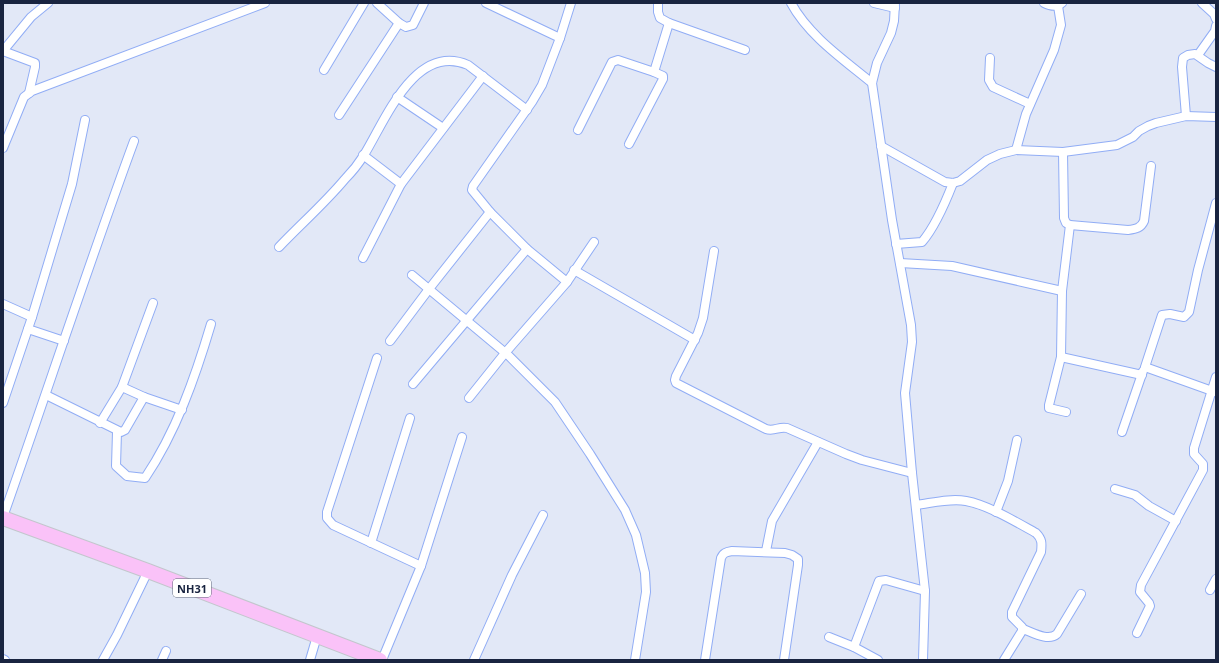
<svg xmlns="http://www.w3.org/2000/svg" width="1219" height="663" font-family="'Open Sans',sans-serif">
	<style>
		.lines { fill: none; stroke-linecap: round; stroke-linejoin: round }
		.street-casing { stroke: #91adf5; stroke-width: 10 }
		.highway-casing { stroke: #c3c6cd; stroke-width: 16 }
		.street { stroke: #fff; stroke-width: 8 }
		.highway { stroke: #fac2f8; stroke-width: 14 }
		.labels { text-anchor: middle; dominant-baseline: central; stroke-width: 3; stroke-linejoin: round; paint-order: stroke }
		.shield { fill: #fff; stroke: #5e6679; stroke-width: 1 }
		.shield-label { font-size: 11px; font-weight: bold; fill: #192440 }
	</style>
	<rect width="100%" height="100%" fill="#e2e8f7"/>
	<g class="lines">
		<g class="street-casing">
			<g id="street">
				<path d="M377 3 399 23 406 27 413 25 424 3"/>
				<path d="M486 3 560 38"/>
				<path d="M658 3V12L660 18 669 23 745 50"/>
				<path d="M791 3C809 36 843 59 872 83"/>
				<path d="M874 3 895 8"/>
				<path d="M895 3 894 21 891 33 877 63 872 83 892 220 911 325 912 342 905 393 912 473 925 591 923 660"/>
				<path d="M1044 3C1050 6 1056 8 1062 3"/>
				<path d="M1202 3 1214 14 1216 19"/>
				<path d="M3 51 31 17 48 3"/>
				<path d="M3 51 35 63V67L29 93"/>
				<path d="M1198 55 1215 31 1216 26"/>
				<path d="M990 58 989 80 993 87 1030 104"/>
				<path d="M324 70 364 3"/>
				<path d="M654 72 669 23"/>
				<path d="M397 97 443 128"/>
				<path d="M339 115 399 23"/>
				<path d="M1186 116 1182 67 1183 58 1188 55 1195 54 1208 63 1216 67"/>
				<path d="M578 130 612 62 618 60 654 72 663 76V79L629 144"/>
				<path d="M881 146 945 182 953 183 960 181 987 160 1000 154 1016 150 1063 152 1117 145 1133 137 1139 131 1148 126 1156 123 1186 116 1216 117"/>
				<path d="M3 148 24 97 32 91 265 3"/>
				<path d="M1016 150 1026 114 1054 50 1061 25 1058 6"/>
				<path d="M1063 152 1064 218 1066 223 1070 225 1128 230C1136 229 1141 228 1144 221L1151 166"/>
				<path d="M363 155 401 184"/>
				<path d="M896 244 922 242C934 228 946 201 953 183"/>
				<path d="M279 247C301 224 325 203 345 179 352 172 359 163 364 155 385 121 415 42 468 65L527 110"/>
				<path d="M714 251 703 318 698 333 676 376 675 380 676 383 766 429C774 432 779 426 787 428L846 454 862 460 912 473"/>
				<path d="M363 258 401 184 483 76"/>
				<path d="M900 263 952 266 1062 291"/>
				<path d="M574 270 695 340"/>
				<path d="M412 275 509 356 555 402 590 454 625 510 636 535 645 573 646 592 635 660"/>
				<path d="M567 282 527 249 490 212 472 190 473 186 532 102 542 85 560 38 571 3"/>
				<path d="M3 304 32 317"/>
				<path d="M28 329 64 341"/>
				<path d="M390 341 429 289 490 212"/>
				<path d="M1061 357 1142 375"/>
				<path d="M377 358 327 512V518L333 525 421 566"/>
				<path d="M413 384 527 249"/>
				<path d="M122 387 144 397 182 410"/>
				<path d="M1215 392 1145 367 1162 315 1170 314 1184 317 1189 312 1198 270 1216 203"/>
				<path d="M46 395 121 432 125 430 144 397"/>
				<path d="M469 398 505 353 567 282 594 242"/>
				<path d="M3 403 32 317 72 184 85 120"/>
				<path d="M1066 412 1049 408V405L1061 357 1062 291 1070 225"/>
				<path d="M100 423 122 387 153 303"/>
				<path d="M117 432 116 466 127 476 145 478C176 432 195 378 211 324"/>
				<path d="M1122 432 1143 371"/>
				<path d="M1115 489 1135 495 1149 506 1176 521"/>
				<path d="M916 505C932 503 950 498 966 501 988 505 1016 522 1036 533 1042 539 1042 543 1041 552L1012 612V617L1022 627V631L1004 660"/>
				<path d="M996 512 1008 481 1017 440"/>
				<path d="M3 517C47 392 88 266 134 141"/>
				<path d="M371 543 410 418"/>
				<path d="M766 551 772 521 818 442"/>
				<path d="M1210 590 1216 579"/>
				<path d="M1023 629C1032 632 1048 642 1057 634L1081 594"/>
				<path d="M1137 633 1150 606 1149 603 1140 592 1141 585 1203 470V464L1194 454V448L1216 377"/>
				<path d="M829 637 854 647 878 660"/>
				<path d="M854 647 879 581 886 580 925 591"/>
				<path d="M3 659 5 660"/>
				<path d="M103 660 117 635 148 571"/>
				<path d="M162 660 166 651"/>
				<path d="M310 660 317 636"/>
				<path d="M382 660 421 566 462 437"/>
				<path d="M474 660 512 575 543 515"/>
				<path d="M705 660 721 558C723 553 726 552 732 551L785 553 792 555 798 559V565L784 660"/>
			</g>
		</g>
		<g class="highway-casing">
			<path id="highway" d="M3 518 148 571 380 660"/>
		</g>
		<use href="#street" class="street"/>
		<use href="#highway" class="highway"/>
	</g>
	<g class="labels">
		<rect class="shield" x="173" y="579" width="38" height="18" rx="3"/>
		<g class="shield-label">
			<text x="192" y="588">NH31</text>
		</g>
	</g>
	<rect width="1219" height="663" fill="none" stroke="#192440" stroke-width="8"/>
</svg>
